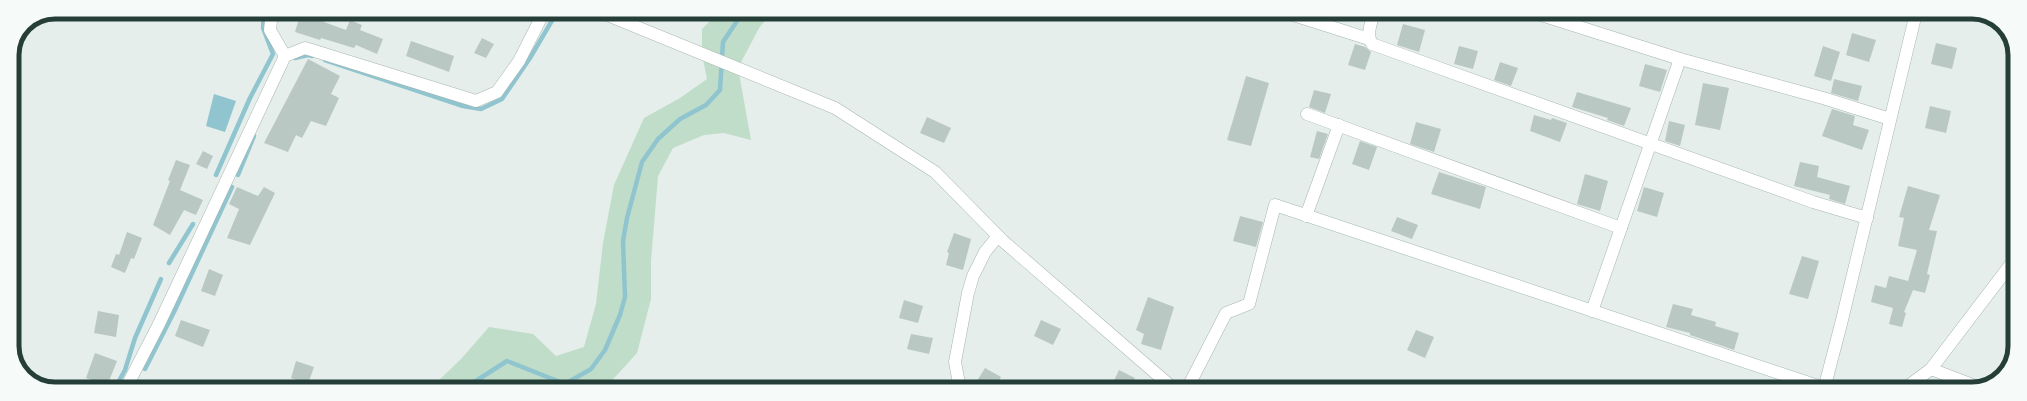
<svg xmlns="http://www.w3.org/2000/svg" width="2027" height="401" font-family="Commissioner,sans-serif">
	<style>
		.green { fill: #bfddc8 }
		.water { fill: #90c5cf }
		.lines { fill: none; stroke-linecap: round; stroke-linejoin: round }
		.stream { stroke: #90c5cf; stroke-width: 4.5 }
		.building { fill: #bac8c3 }
		.minor-casing { stroke: #a8b6b1; stroke-width: 13 }
		.minor { stroke: #fff; stroke-width: 12 }
		.rim { fill: none; stroke: #253f38; stroke-width: 5 }
	</style>
	<rect width="100%" height="100%" fill="#e5eeea"/>
	<path class="green" d="M719 12H772L759 28 738 68 751 140 724 133 704 135 673 148 658 176 651 261V299L637 353 605 388H431L462 358 489 327 533 334 556 356 584 347 596 304 603 243 614 185 644 118 680 98 707 79 702 54V29Z"/>
	<path class="water" d="M214 94 236 101 225 132 206 126Z"/>
	<g class="lines">
		<g class="stream">
			<path d="M295 58 308 55 312 56"/>
			<path d="M325 60 463 106 481 109 502 99 530 58 557 12"/>
			<path d="M216 175 250 98 273 54 263 28 264 12"/>
			<path d="M238 175 254 136"/>
			<path d="M169 263 193 224"/>
			<path d="M145 369 174 312 232 187"/>
			<path d="M115 388 125 370 135 338 161 279"/>
			<path d="M465 388 507 361 565 384 591 369 605 350 620 315 625 297 623 241 627 218 642 162 658 139 680 119 706 105 720 90 723 42 743 12"/>
		</g>
	</g>
	<g class="building">
		<path d="M301 12 326 17 324 22 346 30 350 20 362 25 360 30 383 39 377 54 356 45 354 48 321 38 320 40 295 32Z"/>
		<path d="M1403 24 1425 30 1419 52 1397 45Z"/>
		<path d="M1852 33 1876 40 1869 62 1846 55Z"/>
		<path d="M482 38 494 44 486 58 474 53Z"/>
		<path d="M411 41 454 56 449 72 406 56Z"/>
		<path d="M1936 43 1957 48 1952 69 1931 64Z"/>
		<path d="M1355 44 1365 47 1371 52 1365 70 1348 65Z"/>
		<path d="M1459 46 1478 51 1473 69 1454 64Z"/>
		<path d="M1823 46 1840 52 1831 81 1814 76Z"/>
		<path d="M308 59 340 76 331 94 339 98 326 126 311 121 302 138 296 135 288 152 264 143Z"/>
		<path d="M1500 62 1518 68 1511 86 1494 80Z"/>
		<path d="M1645 64 1667 70 1660 92 1639 86Z"/>
		<path d="M1246 76 1269 83 1251 146 1227 140Z"/>
		<path d="M1834 79 1862 86 1858 101 1831 93Z"/>
		<path d="M1703 83 1729 88 1720 130 1695 125Z"/>
		<path d="M1314 90 1331 94 1325 113 1309 107Z"/>
		<path d="M1577 92 1631 108 1624 126 1607 120 1608 118 1572 107Z"/>
		<path d="M1930 106 1951 111 1946 133 1925 128Z"/>
		<path d="M1832 109 1855 116 1853 125 1869 130 1862 150 1822 136Z"/>
		<path d="M1534 115 1551 120 1552 118 1567 123 1560 142 1530 131Z"/>
		<path d="M927 117 951 128 944 143 920 133Z"/>
		<path d="M1669 121 1685 125 1680 146 1665 141Z"/>
		<path d="M1416 122 1441 129 1434 152 1410 144Z"/>
		<path d="M1317 131 1328 134 1319 159 1310 157Z"/>
		<path d="M1360 141 1377 147 1369 170 1352 164Z"/>
		<path d="M203 151 213 156 207 169 196 164Z"/>
		<path d="M176 160 190 165 180 190 203 200 196 215 184 210 170 235 153 225 170 181 168 180Z"/>
		<path d="M1800 162 1819 166 1817 177 1850 186 1845 204 1829 199 1830 195 1794 186Z"/>
		<path d="M1439 172 1486 187 1480 209 1431 194Z"/>
		<path d="M1585 174 1608 181 1600 211 1577 204Z"/>
		<path d="M1908 186 1940 195 1929 230 1937 231 1927 274 1930 275 1925 293 1913 290 1904 312 1906 313 1902 327 1889 324 1893 308 1871 302 1875 285 1886 288 1889 276 1908 281 1917 250 1898 246 1904 218 1899 217Z"/>
		<path d="M237 187 258 196 264 187 275 193 250 245 227 238 239 209 229 204Z"/>
		<path d="M1644 187 1664 193 1657 217 1637 211Z"/>
		<path d="M1240 216 1263 222 1256 247 1233 241Z"/>
		<path d="M1397 217 1418 225 1412 239 1391 231Z"/>
		<path d="M127 232 142 238 134 259 131 258 125 273 111 267 116 254 119 255Z"/>
		<path d="M954 233 971 239 963 270 946 265 949 253 947 252Z"/>
		<path d="M1802 256 1819 261 1808 299 1789 294Z"/>
		<path d="M209 269 223 275 215 296 201 291Z"/>
		<path d="M1148 297 1174 307 1161 350 1141 344 1144 334 1136 330Z"/>
		<path d="M904 300 923 306 918 323 899 318Z"/>
		<path d="M1673 304 1693 309 1691 315 1716 322 1715 326 1739 333 1734 350 1690 335V333L1666 327Z"/>
		<path d="M98 311 119 315 116 337 94 333Z"/>
		<path d="M181 320 210 330 203 347 175 336Z"/>
		<path d="M1041 320 1061 329 1053 345 1034 336Z"/>
		<path d="M1416 330 1434 337 1425 358 1407 350Z"/>
		<path d="M911 334 933 338 929 354 907 349Z"/>
		<path d="M95 353 117 361 107 386 86 378Z"/>
		<path d="M296 361 314 367 308 384 291 378Z"/>
		<path d="M985 368 1001 377 995 389H972Z"/>
		<path d="M1119 370 1135 378 1130 389H1110Z"/>
	</g>
	<g class="lines">
		<g class="minor-casing">
			<g id="minor">
				<path d="M272 12 270 30 285 56 305 48 476 101 497 92 519 61 544 12"/>
				<path d="M600 12 835 108 935 172 1003 241 1174 389"/>
				<path d="M1287 13 1369 39"/>
				<path d="M1374 13C1371 23 1366 35 1372 44L1813 202 1867 218"/>
				<path d="M1535 13 1680 59 1823 98 1890 119"/>
				<path d="M1307 114 1621 228"/>
				<path d="M1306 216 1339 125"/>
				<path d="M1592 311 1680 59"/>
				<path d="M1931 369 1978 387"/>
				<path d="M126 388 159 324 285 56"/>
				<path d="M960 389 955 362 968 293 973 276 985 252 998 236"/>
				<path d="M1187 389 1226 313 1249 304 1275 205 1824 388"/>
				<path d="M1824 389 1841 324 1916 13"/>
				<path d="M1904 389 1931 369 2014 260"/>
			</g>
		</g>
		<use href="#minor" class="minor"/>
	</g>
	<path d="M0 0H2027V401H0ZM55 19H1972A36 36 0 0 1 2008 55V346A36 36 0 0 1 1972 382H55A36 36 0 0 1 19 346V55A36 36 0 0 1 55 19Z" fill="#f6faf8" fill-rule="evenodd"/>
	<path class="rim" d="M55 19H1972A36 36 0 0 1 2008 55V346A36 36 0 0 1 1972 382H55A36 36 0 0 1 19 346V55A36 36 0 0 1 55 19Z"/>
</svg>
